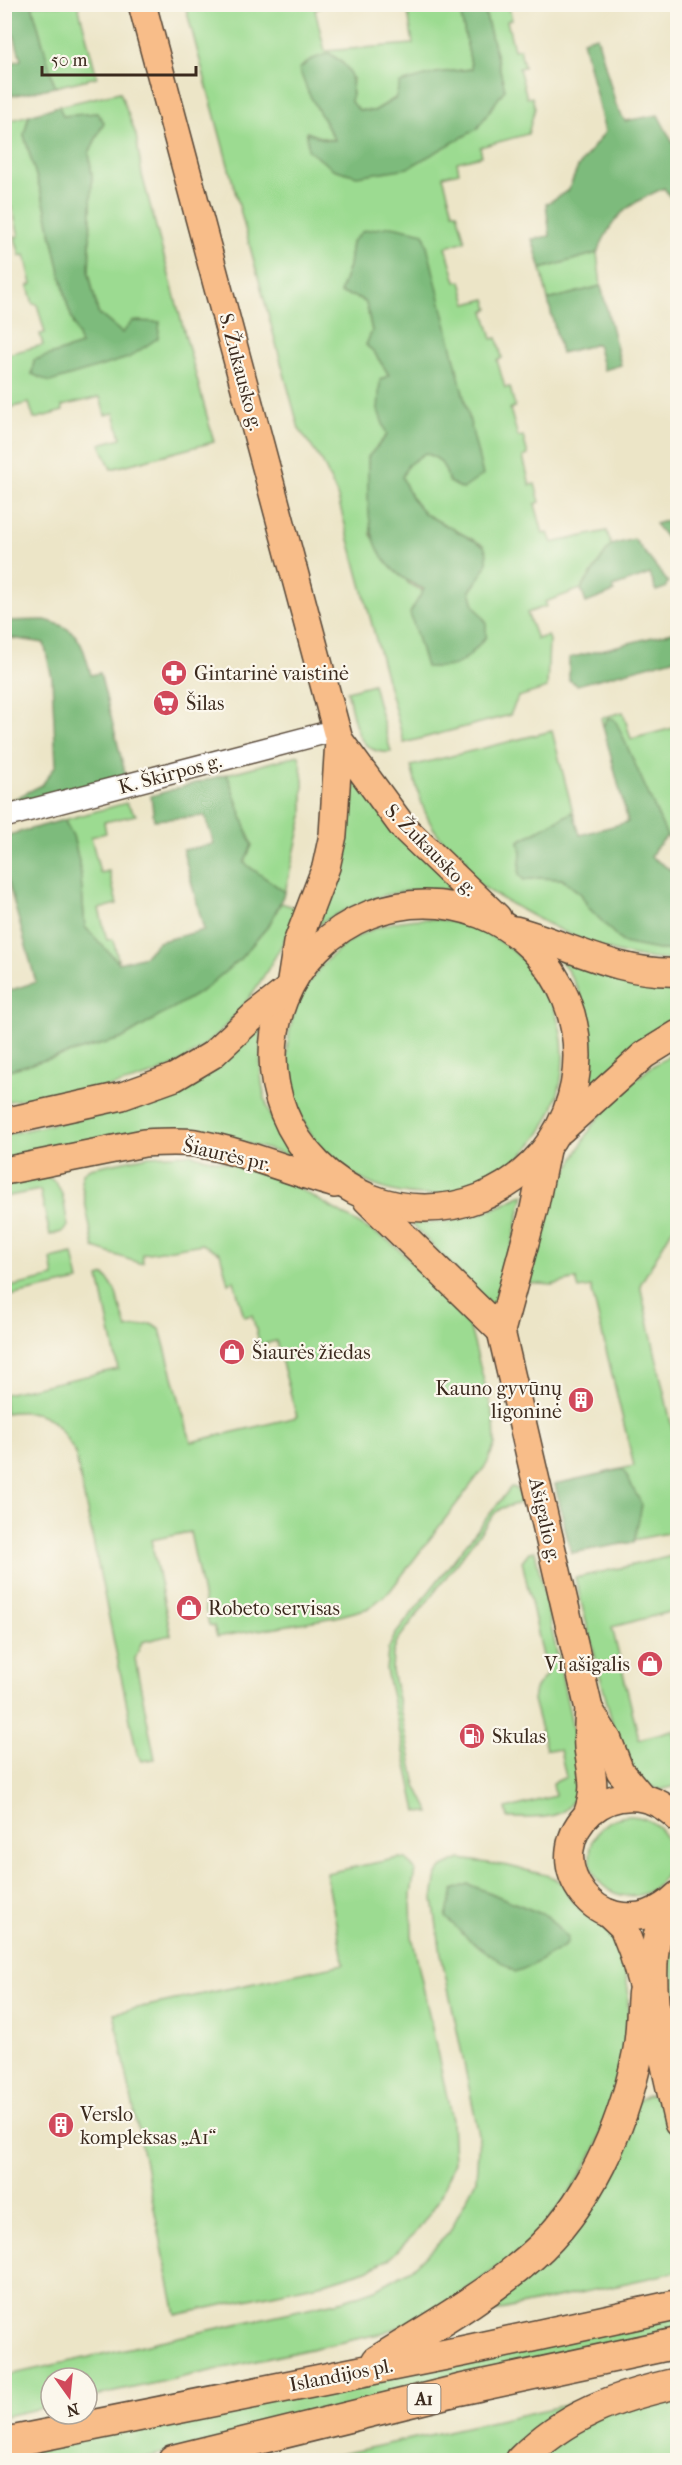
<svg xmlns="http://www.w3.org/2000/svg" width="682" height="2465" font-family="'IM FELL French Canon',serif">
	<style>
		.green { fill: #9cdb91; stroke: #6c8258; stroke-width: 1.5; fill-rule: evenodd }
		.forest { fill: #7dbb7b; stroke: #5c724c; stroke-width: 1.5 }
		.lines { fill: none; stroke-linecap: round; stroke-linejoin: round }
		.minor-casing { stroke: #564637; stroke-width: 24 }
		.major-casing { stroke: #564637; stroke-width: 30 }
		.highway-casing { stroke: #564637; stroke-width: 33 }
		.minor { stroke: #fff; stroke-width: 21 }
		.major { stroke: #f8bd89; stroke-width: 27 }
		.highway { stroke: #f8bd89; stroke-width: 30 }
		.labels { text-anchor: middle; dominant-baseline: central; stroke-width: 4.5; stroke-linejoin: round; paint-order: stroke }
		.shield { fill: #fbf7ec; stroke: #75685c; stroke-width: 1.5 }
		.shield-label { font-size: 18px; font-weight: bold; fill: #3b2a1e }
		.street-label { font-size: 20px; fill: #3b2a1e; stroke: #fbf7ec }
		.poi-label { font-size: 20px; fill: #3b2a1e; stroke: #fbf7ec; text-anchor: start }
	</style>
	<rect width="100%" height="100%" fill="#fbf7ec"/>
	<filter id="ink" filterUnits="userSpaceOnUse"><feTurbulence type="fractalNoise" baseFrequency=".0167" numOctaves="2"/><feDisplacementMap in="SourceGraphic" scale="12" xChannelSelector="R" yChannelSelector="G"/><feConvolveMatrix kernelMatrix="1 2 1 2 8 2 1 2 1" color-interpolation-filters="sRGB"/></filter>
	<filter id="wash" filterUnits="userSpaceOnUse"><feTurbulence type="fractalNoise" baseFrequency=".008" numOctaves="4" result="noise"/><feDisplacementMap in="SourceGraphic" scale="24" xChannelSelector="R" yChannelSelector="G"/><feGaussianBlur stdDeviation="1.35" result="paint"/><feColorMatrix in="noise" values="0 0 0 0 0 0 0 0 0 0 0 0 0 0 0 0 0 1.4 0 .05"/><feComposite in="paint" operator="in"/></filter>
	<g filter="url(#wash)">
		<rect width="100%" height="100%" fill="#ece5c7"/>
		<g class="green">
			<path d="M32 5H78L97 77 55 87Z"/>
			<path d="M185 5H321V7L315 10 325 51 413 44 407 5H459L472 69 436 73 374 111 359 110 351 102 353 78 308 92 335 141 307 133 308 150 505 89 483 5H508L512 19 507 21 514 50 520 49 524 67 519 68 527 98 532 97 535 108 528 134 480 147 482 156 457 162 459 172 443 176 453 212H457L465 241 446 247 456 282 461 281 467 304 486 299 489 309 484 311 492 339 497 338 502 358 497 360 505 388 510 387 515 407 510 409 518 437 523 436 528 455 523 457 530 485 535 484 540 502 535 504 543 534 548 533 552 543 607 531 611 545 581 589 545 602 547 606 527 613 537 639 547 636 549 640 547 688 518 697 510 715 404 743 337 495 323 463 299 429ZM352 242 463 489 449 482C445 466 441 458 425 453L408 465 402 477 411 497 425 514 483 545C494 564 480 576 470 591L474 605 486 622 409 584 371 535 368 457 387 435 378 409 389 375 374 352 366 345 372 331 366 303 359 298 340 293 349 266Z"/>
			<path d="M120 92 136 135 142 175 214 442 111 469 100 444 121 438 114 413 105 415 100 397 62 406 63 411 34 419 29 403 5 409 4 355 43 345 40 334 45 333 37 304H33L28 286 32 284 25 255 20 256 15 237 19 236 12 207 8 208 5 189 7 188 4 179 5 122 29 115 24 135 45 206 68 307 82 345 34 360 32 374 122 333 98 313 89 273 92 176 89 153 104 122 97 113 62 116 59 106Z"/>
			<path d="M597 253 601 286 548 300 541 269Z"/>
			<path d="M373 684 391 752C354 755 355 719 347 691Z"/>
			<path d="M623 712 631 739 677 727V849L667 836 628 749 608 718 603 726 601 718Z"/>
			<path d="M552 731 573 812 519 841 521 853 519 875 524 880 539 878 561 879 581 894 588 907 603 921 658 950H677V960C617 961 564 934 513 905 494 894 476 884 460 869L467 860C428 836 422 807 411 766Z"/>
			<path d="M299 755 303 780V816L285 892 244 863 252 845 227 774Z"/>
			<path d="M354 784 362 785 465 892C407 884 368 895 318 925L348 789Z"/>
			<path d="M126 803 136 815 104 822 106 833 91 837 100 873 109 871 117 904 99 909 107 940 113 939 119 963 85 927 80 866 73 836 64 820Z"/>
			<path d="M281 903 300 909C271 969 235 1034 173 1066 145 1080 108 1087 77 1094 53 1098 28 1097 5 1102V1071L121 1039 202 991 239 960 269 925Z"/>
			<circle cx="425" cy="1057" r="138"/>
			<path d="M559 958 677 985V1021L654 1032 589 1089C592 1035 592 1003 559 958Z"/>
			<path d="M261 1021C260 1054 258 1086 271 1117 276 1131 287 1144 295 1157L213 1134 5 1160 4 1135 145 1103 183 1086Z"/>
			<path d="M677 1051V1221L640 1285 677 1450V1531L571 1553 555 1484 634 1466 591 1287 579 1289 576 1279 552 1285 528 1283 538 1232 555 1193 592 1126 619 1094 651 1067Z"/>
			<path d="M189 1154 257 1170 298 1188 389 1241 446 1292 470 1328 494 1419 495 1444 487 1464 390 1591 369 1608 336 1617 217 1637 214 1626 209 1625 190 1532 151 1540 171 1635 142 1642 135 1659 155 1759 142 1761 137 1754 75 1453C56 1419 45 1407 5 1413L4 1394 118 1369 99 1277 105 1275 115 1290 127 1329 151 1324 160 1329 191 1442 297 1417 276 1341 260 1345 252 1315 244 1317 234 1281 228 1283 220 1253 202 1244 142 1254 143 1262 139 1263 94 1248 81 1181 83 1173 90 1168 149 1156Z"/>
			<path d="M47 1177C65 1183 64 1209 68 1226L62 1232 50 1235 40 1190 4 1197 5 1185Z"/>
			<path d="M524 1194 496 1311 411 1223C457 1224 484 1216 524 1194Z"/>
			<path d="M73 1254 79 1281 5 1297V1288L54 1277 51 1259Z"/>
			<path d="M511 1487 516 1488 523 1502 502 1508 495 1513 397 1641 393 1654 392 1671 416 1785 430 1813 417 1811 386 1670 388 1650 395 1635Z"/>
			<path d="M535 1551 579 1757C578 1817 564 1819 508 1818L506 1809 555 1796 553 1783 566 1777 560 1750 546 1749 533 1700 535 1689 547 1674 522 1561 529 1552Z"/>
			<path d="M677 1555V1628L673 1611 612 1627 639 1739 673 1730 677 1743V1786L660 1790 646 1785 632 1775 614 1730 575 1578Z"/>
			<circle cx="630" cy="1856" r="40"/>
			<path d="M399 1858 406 1859 415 1870 411 1895 412 1936 452 2120 454 2162 439 2200 418 2230 389 2259 367 2270 328 2282 176 2315 114 2013 344 1964 326 1873Z"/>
			<path d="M460 1859 508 1866 550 1876 563 1884 570 1898 584 1913 613 1933 621 1948 628 1989V2042L596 2149 567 2197 526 2247 428 2317 379 2334 87 2398V2378H51V2406L5 2416 4 2376 344 2300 376 2289 412 2269 449 2233 476 2180 479 2135 441 1954 433 1899 437 1874 443 1867Z"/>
			<path d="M677 1912V2057L668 2007 664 1938Z"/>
			<path d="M647 2095 655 2096 657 2103 677 2098V2272L487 2313 485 2306 639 2100Z"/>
			<path d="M677 2308V2343L133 2460H5L4 2454Z"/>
			<path d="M677 2381V2460H314Z"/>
		</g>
		<g class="forest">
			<path d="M4 5H32L55 87 12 96 5 77V65L21 60 14 35 5 37Z"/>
			<path d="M459 5H483L505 89 477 129 408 168 357 176 333 169 308 150 307 132 326 140H335L308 92 299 69 310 60 329 53C354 69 353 75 351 102L359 110 374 111 395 99 400 83 436 73 472 69Z"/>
			<path d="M597 36 616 105 625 121 658 115 677 151V196L670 197 664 188C626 205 614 214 597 253L541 269 532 239 550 236 546 204 568 191 578 167 605 132 583 40Z"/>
			<path d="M59 106 63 116 97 113 104 122 89 153 92 176 89 273 98 313 122 333 133 321 160 322 158 338 128 358 50 382 32 374 34 360 81 345 68 307 45 206 24 135 29 115Z"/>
			<path d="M392 226 424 233 483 475 463 489 449 482C445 466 441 458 425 453L408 465 402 477 411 497 425 514 484 546C494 564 479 576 470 591L474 605 486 622V637C462 663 461 669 426 667L410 613 424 589C362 564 368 514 368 457L387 435 378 410 380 380 389 375 374 352 366 345 372 331 366 303 359 298 340 293 349 266 352 242 363 231Z"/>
			<path d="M601 286 621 365 604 370 597 344 561 353 548 300Z"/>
			<path d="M674 519 677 525V551L655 524Z"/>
			<path d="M634 539 668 582 665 588 656 591 650 574 613 587 614 592 586 603 581 589 611 545Z"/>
			<path d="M45 620C81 629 82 644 91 675L100 673 126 777 5 810 4 804 42 785 56 765 52 678 44 643 5 637V621Z"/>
			<path d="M677 631V658L577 685 569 680V658Z"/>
			<path d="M608 718 614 719 618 726 667 836 655 849 651 857 677 874V950H658L623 943 588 907 581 894 562 879 539 878 524 880 519 875 521 853 519 841 573 812 580 835 628 822 603 726Z"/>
			<path d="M227 774 252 845 244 863 285 892 269 925 239 960 202 991 121 1039 5 1071V992L36 982 7 878H5V836L64 820 73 836 80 866 85 927 119 963 145 956 158 942 204 930 183 850 214 844 205 816 154 820 151 796Z"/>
			<path d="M623 1469 642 1505 634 1542 571 1553 555 1484Z"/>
			<path d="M468 1884 547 1916 568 1938 566 1945 531 1966 515 1972 467 1938 446 1917 453 1890Z"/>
		</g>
	</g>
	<g filter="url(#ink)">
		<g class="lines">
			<g class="minor-casing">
				<path id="minor" d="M4 817 336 730"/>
			</g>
			<g class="major-casing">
				<g id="major">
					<path d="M142 4 339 740 333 835 326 867 297 943 291 981"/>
					<path d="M339 740 403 827 497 917"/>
					<circle cx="425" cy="1056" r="152"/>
					<path d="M515 930C569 945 619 975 678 972"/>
					<path d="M4 1122 122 1096 175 1077 212 1055 254 1016 286 991"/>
					<path d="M561 1130 644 1055 678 1034"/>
					<path d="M546 1150 534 1209 501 1331 589 1709C588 1722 587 1735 588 1748 592 1777 597 1787 587 1815"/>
					<path d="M4 1171 144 1143C161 1142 178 1141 195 1143 243 1151 289 1171 335 1184"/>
					<path d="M367 1200 501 1331"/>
					<path d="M589 1709 608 1740 620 1771 642 1797"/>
					<path d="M678 1818C618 1759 536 1835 584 1895 592 1905 603 1912 615 1915 640 1921 660 1912 678 1895"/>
					<path d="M668 1904C637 1964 664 2060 678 2123"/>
					<path d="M608 1913 623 1927 632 1950 646 1999"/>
				</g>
			</g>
			<g class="highway-casing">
				<g id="highway">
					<path d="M377 2361C430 2328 485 2297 532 2256 587 2208 623 2127 637 2057 642 2037 641 2014 643 1993"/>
					<path d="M4 2443 464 2351 678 2305"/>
					<path d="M173 2460 459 2390 678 2343"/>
					<path d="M521 2460C567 2414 615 2397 678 2383"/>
				</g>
			</g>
			<use href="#minor" class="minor"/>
			<use href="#major" class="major"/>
			<use href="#highway" class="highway"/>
		</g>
	</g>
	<defs>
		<g id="pharmacy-disc" transform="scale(1.35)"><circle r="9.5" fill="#d1495b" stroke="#fbf7ec"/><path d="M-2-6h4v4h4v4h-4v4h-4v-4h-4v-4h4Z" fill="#fff"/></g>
		<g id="supermarket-disc" transform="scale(1.35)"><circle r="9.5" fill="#d1495b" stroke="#fbf7ec"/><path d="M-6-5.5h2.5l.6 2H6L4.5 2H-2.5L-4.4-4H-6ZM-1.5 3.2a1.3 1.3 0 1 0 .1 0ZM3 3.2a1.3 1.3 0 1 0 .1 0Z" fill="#fff"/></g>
		<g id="shop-disc" transform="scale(1.35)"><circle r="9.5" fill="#d1495b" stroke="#fbf7ec"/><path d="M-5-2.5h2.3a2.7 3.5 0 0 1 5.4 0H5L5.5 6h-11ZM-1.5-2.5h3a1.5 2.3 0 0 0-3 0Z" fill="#fff"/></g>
		<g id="building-disc" transform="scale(1.35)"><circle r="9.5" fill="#d1495b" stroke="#fbf7ec"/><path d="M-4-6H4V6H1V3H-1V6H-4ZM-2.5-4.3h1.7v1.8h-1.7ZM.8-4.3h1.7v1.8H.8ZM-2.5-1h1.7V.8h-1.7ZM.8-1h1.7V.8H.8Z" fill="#fff"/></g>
		<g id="fuel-disc" transform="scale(1.35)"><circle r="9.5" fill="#d1495b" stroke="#fbf7ec"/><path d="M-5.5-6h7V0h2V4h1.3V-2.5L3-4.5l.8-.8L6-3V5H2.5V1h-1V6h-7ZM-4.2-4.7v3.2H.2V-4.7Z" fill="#fff"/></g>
	</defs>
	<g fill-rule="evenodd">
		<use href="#pharmacy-disc" x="174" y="673"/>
		<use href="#supermarket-disc" x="166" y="703"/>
		<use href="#shop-disc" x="232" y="1352"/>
		<use href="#building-disc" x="581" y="1400"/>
		<use href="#shop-disc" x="189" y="1608"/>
		<use href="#shop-disc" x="650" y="1664"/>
		<use href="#fuel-disc" x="472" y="1736"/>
		<use href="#building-disc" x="61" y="2125"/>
	</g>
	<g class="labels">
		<rect class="shield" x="407.5" y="2384" width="33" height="30" rx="4.5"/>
		<g class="shield-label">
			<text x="424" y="2399">A1</text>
		</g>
		<g class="street-label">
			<text transform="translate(241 372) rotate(75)">S. Žukausko g.</text>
			<text transform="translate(170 774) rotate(-15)">K. Škirpos g.</text>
			<text transform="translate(431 850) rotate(45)">S. Žukausko g.</text>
			<text transform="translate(227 1155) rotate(13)">Šiaurės pr.</text>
			<text transform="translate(545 1520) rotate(77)">Ašigalio g.</text>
			<text transform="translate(341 2375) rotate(-11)">Islandijos pl.</text>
		</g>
		<g class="poi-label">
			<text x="194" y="673">Gintarinė vaistinė</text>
			<text x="186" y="703">Šilas</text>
			<text x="252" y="1352">Šiaurės žiedas</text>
			<text x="562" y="1388" text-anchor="end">Kauno gyvūnų<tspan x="562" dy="23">ligoninė</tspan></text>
			<text x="208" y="1608">Robeto servisas</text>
			<text x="630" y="1664" text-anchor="end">V1 ašigalis</text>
			<text x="492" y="1736">Skulas</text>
			<text x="80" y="2114">Verslo<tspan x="80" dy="23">kompleksas „A1“</tspan></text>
		</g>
	</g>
	<rect width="682" height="2465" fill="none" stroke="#fbf7ec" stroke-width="24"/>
	<g transform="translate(69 2396) rotate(165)"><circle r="28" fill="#fbf7ec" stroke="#aea59a" stroke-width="1.5"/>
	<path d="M0-4.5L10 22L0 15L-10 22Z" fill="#d1495b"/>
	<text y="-9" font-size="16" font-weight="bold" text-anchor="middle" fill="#3b2a1e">N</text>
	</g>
	<path d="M42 66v9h154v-9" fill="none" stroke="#3b2a1e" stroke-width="3"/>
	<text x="51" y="66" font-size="18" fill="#3b2a1e" stroke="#fbf7ec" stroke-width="4.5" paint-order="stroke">50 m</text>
</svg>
